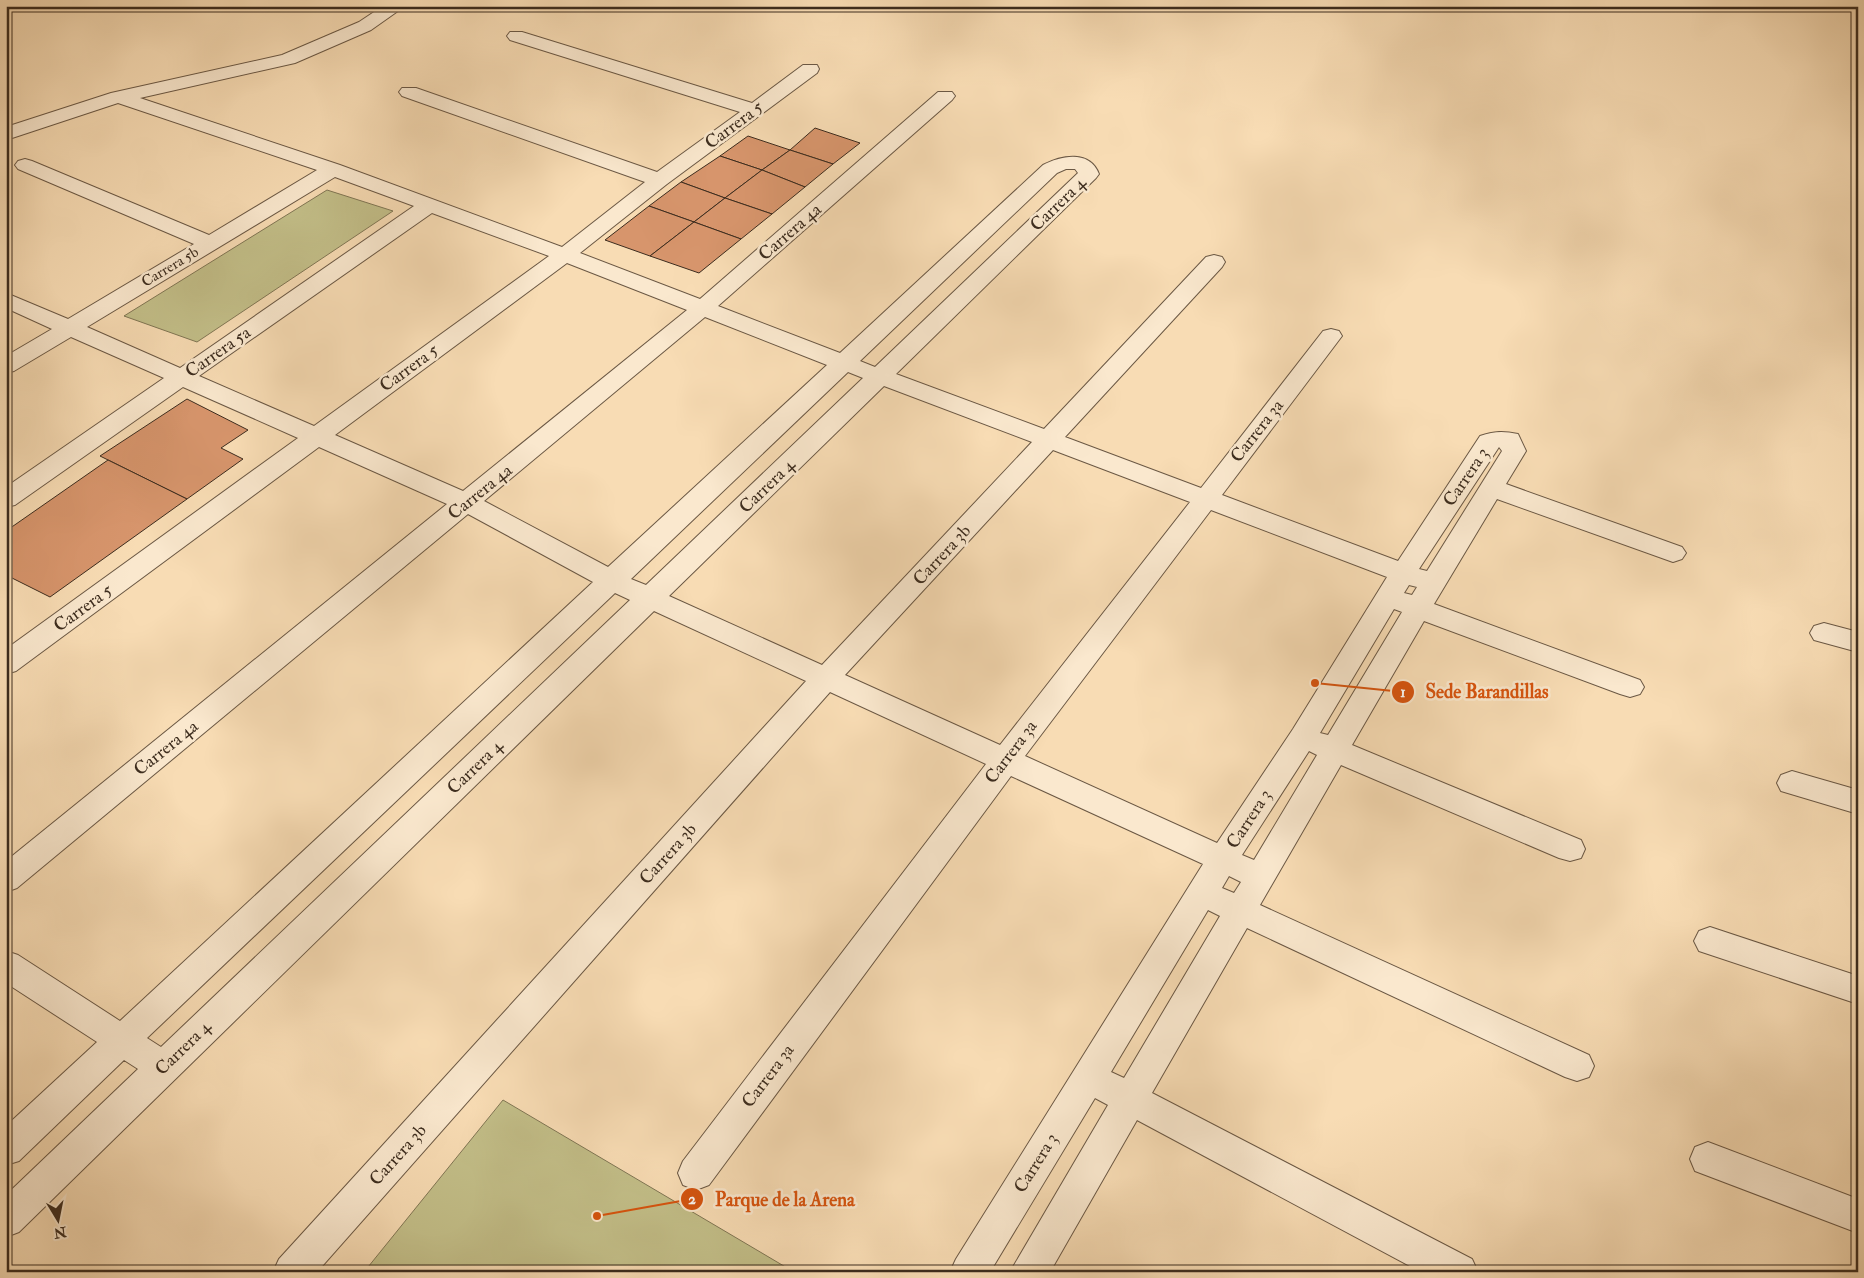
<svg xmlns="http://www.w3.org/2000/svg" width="1864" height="1278" font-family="'IM FELL Double Pica',serif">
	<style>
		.green { fill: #c3bf89; stroke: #807654 }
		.building { fill: #d7956c; stroke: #3c2c1e }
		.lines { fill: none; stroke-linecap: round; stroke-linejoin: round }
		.minor-casing { stroke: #6b5844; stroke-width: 2 }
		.minor { fill: #fae8ce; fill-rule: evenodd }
		.labels { text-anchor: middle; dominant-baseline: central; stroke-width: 5; stroke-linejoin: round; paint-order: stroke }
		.far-street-label { font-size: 15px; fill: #3c2c1e; stroke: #fae8ce }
		.street-label { font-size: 18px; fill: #3c2c1e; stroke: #fae8ce }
		.leader { fill: none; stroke: #d7540e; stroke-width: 2 }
		.callout-dot { fill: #d7540e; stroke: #fae8ce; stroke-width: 2 }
		.mark-label { font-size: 15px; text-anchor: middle; font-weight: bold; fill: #fff }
		.callout-label { font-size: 19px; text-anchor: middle; font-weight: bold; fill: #d7540e; stroke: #fae8ce; stroke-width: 5; stroke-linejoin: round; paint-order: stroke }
	</style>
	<rect width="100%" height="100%" fill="#f8dcb4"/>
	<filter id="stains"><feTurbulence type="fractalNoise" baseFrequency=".004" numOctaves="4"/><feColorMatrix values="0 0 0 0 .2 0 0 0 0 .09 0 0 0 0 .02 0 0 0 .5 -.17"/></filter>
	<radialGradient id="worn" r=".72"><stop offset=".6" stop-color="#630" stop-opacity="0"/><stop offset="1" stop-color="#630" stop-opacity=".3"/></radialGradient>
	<g class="green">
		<path d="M327 190 393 211 197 342 124 316Z"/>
		<path d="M503 1100 794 1272H364Z"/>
	</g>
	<g class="building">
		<path d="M815 128 860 143 833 164 790 150Z"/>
		<path d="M748 136 790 150 762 170 720 156Z"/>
		<path d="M790 150 833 164 805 187 762 170Z"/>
		<path d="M720 156 762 170 725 198 681 182Z"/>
		<path d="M762 170 805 187 772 214 725 198Z"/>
		<path d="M681 182 725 198 694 222 649 206Z"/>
		<path d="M725 198 772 214 741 239 694 222Z"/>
		<path d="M649 206 694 222 650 256 605 240Z"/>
		<path d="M694 222 741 239 699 273 650 256Z"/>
		<path d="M187 399 248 430 221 448 243 459 187 499 100 456Z"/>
		<path d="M108 460 187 499 50 597 6 575V531Z"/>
	</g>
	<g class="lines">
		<g class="minor-casing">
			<g id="minor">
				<path d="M383 6H405L371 30 295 63 140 98 340 165 562 247 645 182 402 96 399 92 402 88H416L657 172 740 112 510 40 507 36 510 32H522L752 103 803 65H817L819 69 817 73 667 184 580 253 700 299 938 92H952L955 96 952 100 718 306 840 353 1043 165C1062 155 1090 150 1099 174L1096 178 896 374 1044 429 1206 257 1214 255 1222 257 1225 262 1222 267 1065 437 1201 488 1323 331 1331 329 1339 331 1342 336 1222 495 1398 561 1480 436C1494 431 1504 431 1518 434L1526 451 1506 484 1682 547 1686 553 1682 559 1673 562 1497 499 1434 604 1640 680 1644 687 1640 694 1630 697 1620 694 1424 621 1352 745 1581 840 1585 849 1581 858 1570 861 1559 858 1341 765 1260 905 1589 1055 1594 1066 1589 1077 1577 1081 1565 1077 1247 928 1152 1093 1472 1259 1478 1272H1421L1137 1120 1050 1272H1010L1108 1105 1095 1098 990 1272H950L956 1259 1203 864 1011 776 709 1185 696 1190 683 1185 678 1173 683 1161 986 764 830 692 317 1272H273L279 1259 806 681 654 611 19 1232 6 1237V1195L138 1069 124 1060 19 1161 6 1165V1126L97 1042 6 983V951L18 955 120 1021 593 582 468 514 17 888 6 892V861L447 504 319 447 16 671 6 674V649L298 438 183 387 15 505 6 507V487L164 378 71 337 14 371 6 373V356L52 329 6 308V293L68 319 194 244 18 169 15 165 18 161 25 159 32 161 209 235 317 170 118 103 6 140V127L111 93 282 55 359 22ZM1066 169H1075L1078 173 875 367 860 361 1057 173ZM335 177 414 206 180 368 87 327ZM432 213 549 256 314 426 199 376ZM567 263 687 310 463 491 335 435ZM705 317 827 365 608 567 484 501ZM848 372 863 378 646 585 631 579ZM884 386 1032 442 822 665 669 596ZM1499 447 1502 451 1427 571 1419 569ZM1053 450 1190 502 1000 745 845 675ZM1211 510 1387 577 1293 729 1217 843 1025 756ZM1409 585 1417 587 1412 595 1404 593ZM615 593 630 600 161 1047 147 1038ZM1394 609 1402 612 1328 735 1320 733ZM1309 751 1317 755 1254 860 1242 855ZM1229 876 1241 882 1234 893 1222 888ZM1208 910 1220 916 1124 1078 1111 1072Z"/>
				<path d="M1824 623 1858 632V652L1814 640 1810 633 1814 626Z"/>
				<path d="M1792 771 1858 790V814L1781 791 1777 783 1781 775Z"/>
				<path d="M1710 927 1858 976V1004L1699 951 1694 941 1699 931Z"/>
				<path d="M1708 1142 1858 1199V1233L1695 1171 1690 1159 1695 1147Z"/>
			</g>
		</g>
		<use href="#minor" class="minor"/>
	</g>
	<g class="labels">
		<g class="far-street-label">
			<text transform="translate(170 267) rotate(-31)">Carrera 5b</text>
		</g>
		<g class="street-label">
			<text transform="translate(734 125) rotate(-37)">Carrera 5</text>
			<text transform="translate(1058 204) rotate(-44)">Carrera 4</text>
			<text transform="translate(790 232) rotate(-41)">Carrera 4a</text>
			<text transform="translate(218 352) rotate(-35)">Carrera 5a</text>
			<text transform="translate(409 368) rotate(-36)">Carrera 5</text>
			<text transform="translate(1257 431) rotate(-52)">Carrera 3a</text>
			<text transform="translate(1466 477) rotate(-56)">Carrera 3</text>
			<text transform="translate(767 486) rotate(-44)">Carrera 4</text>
			<text transform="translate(480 492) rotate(-39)">Carrera 4a</text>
			<text transform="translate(942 555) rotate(-47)">Carrera 3b</text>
			<text transform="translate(83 608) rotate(-36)">Carrera 5</text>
			<text transform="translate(166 748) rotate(-39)">Carrera 4a</text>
			<text transform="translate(1011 752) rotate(-53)">Carrera 3a</text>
			<text transform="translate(475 767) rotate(-44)">Carrera 4</text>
			<text transform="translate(1249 819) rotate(-57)">Carrera 3</text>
			<text transform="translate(668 854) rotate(-48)">Carrera 3b</text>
			<text transform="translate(183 1048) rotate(-44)">Carrera 4</text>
			<text transform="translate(768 1076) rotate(-53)">Carrera 3a</text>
			<text transform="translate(398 1155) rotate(-48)">Carrera 3b</text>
			<text transform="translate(1036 1163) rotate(-58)">Carrera 3</text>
		</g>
	</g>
	<path class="leader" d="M1315 683L1403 692M597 1216L692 1199"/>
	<g class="callout-dot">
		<circle cx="1315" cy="683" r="5"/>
		<circle cx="597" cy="1216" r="5"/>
		<circle cx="1403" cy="692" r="12"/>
		<circle cx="692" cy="1199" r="12"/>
	</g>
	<g class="mark-label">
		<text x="1403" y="697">1</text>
		<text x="692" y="1204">2</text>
	</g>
	<g class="callout-label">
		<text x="1487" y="698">Sede Barandillas</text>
		<text x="785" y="1206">Parque de la Arena</text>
	</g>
	<rect width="1864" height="1278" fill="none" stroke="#f8dcb4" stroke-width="25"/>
	<rect x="8" y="8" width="1849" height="1263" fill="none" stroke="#3c2c1e" stroke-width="2.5"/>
	<rect x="12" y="12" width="1839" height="1253" fill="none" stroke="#3c2c1e"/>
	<g transform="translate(58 1220) rotate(170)" stroke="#fae8ce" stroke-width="4" paint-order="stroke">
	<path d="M0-4L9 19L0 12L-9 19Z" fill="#3c2c1e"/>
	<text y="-8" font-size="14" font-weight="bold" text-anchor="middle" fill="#3c2c1e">N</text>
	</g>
	<rect width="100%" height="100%" filter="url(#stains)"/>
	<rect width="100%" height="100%" fill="url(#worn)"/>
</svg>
